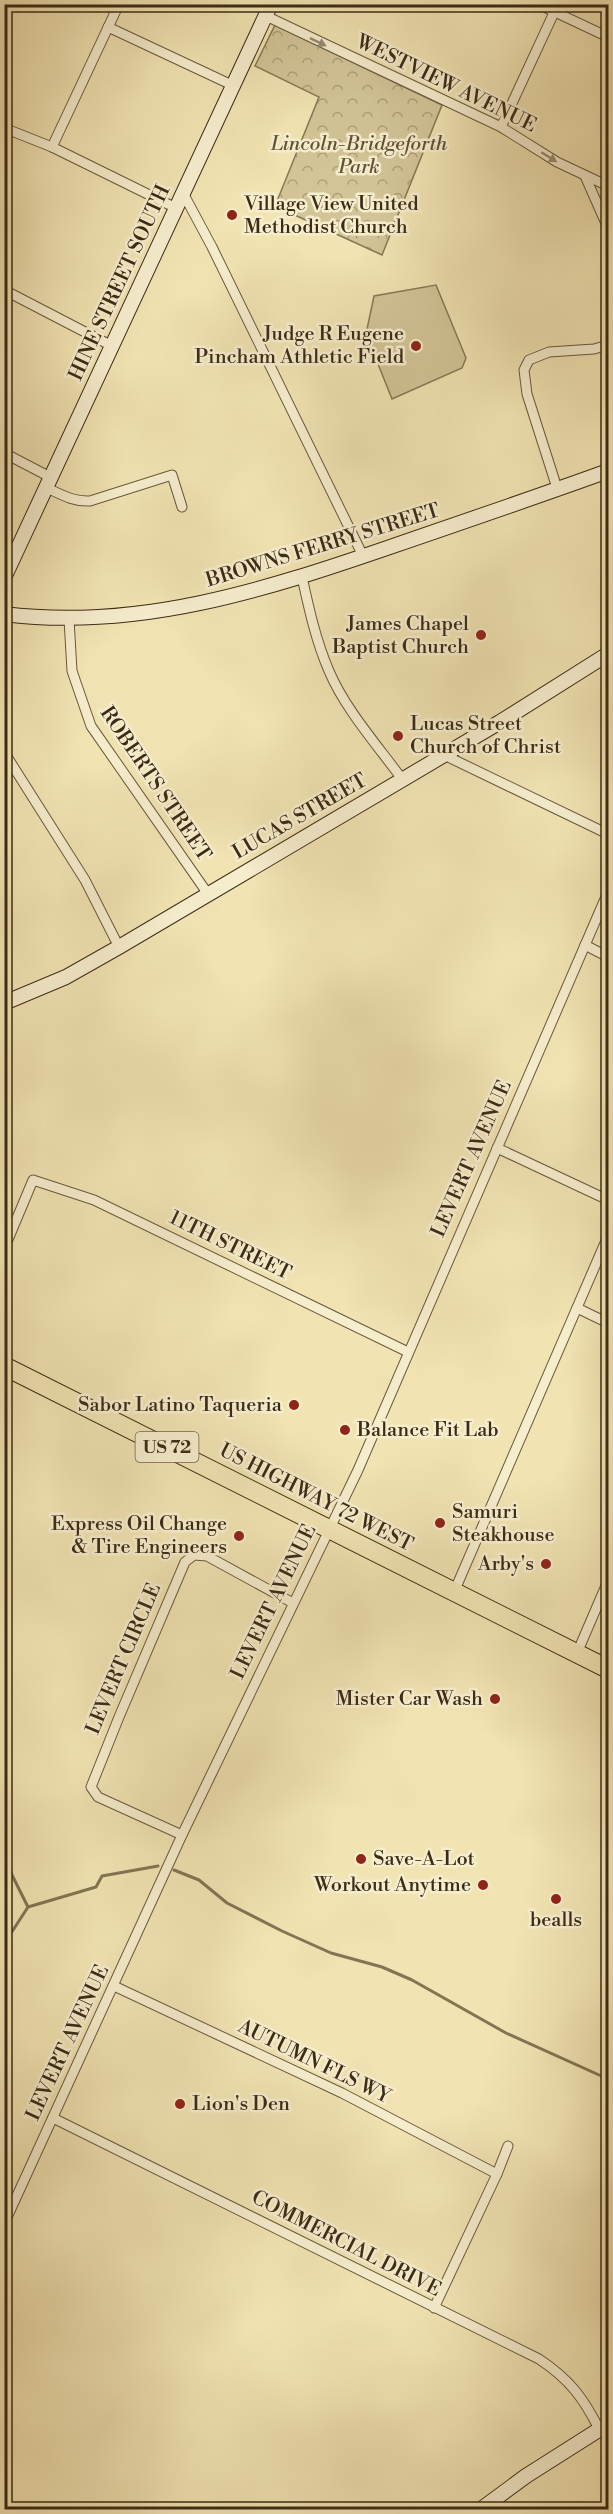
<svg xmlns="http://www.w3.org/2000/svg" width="613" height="2514" font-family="'Libre Bodoni',serif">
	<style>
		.grass { fill: #d2c497; stroke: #867856; stroke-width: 1.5 }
		.park { fill: url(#park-crowns); stroke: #867856; stroke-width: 1.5 }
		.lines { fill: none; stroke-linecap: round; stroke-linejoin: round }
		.stream { stroke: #837454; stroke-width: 3 }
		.street-casing { stroke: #68593d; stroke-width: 11 }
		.secondary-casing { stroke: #3b2b16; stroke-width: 16 }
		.highway-casing { stroke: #3b2b16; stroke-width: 20 }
		.street { stroke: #f6edcd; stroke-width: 9 }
		.secondary { stroke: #f6edcd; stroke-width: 14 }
		.highway { stroke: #f1e3b2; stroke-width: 18 }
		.oneway { fill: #988c72 }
		.poi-dot { fill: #8f2418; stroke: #f6edcd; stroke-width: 2 }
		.labels { text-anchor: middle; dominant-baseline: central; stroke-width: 5; stroke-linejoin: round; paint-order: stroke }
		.shield { fill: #f6edcd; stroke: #73654d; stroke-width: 1.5 }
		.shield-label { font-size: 18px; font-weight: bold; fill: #3b2b16 }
		.street-label { font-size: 20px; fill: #3b2b16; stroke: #f6edcd }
		.park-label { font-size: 20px; font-style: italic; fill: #615136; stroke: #f6edcd }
		.poi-label { font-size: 20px; fill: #3b2b16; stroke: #f6edcd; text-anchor: end }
	</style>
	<defs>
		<pattern id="park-crowns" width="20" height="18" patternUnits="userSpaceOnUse" patternTransform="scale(1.5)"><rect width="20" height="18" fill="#d2c497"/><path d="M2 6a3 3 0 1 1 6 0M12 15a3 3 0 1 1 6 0" fill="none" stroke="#ac9f7a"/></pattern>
	</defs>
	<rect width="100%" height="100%" fill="#f1e3b2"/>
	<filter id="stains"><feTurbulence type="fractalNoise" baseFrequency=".00333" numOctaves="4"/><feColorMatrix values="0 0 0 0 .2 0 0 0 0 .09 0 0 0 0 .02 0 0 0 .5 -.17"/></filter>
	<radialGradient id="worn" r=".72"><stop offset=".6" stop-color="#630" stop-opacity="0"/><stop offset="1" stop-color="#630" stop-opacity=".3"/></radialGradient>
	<path class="grass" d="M436 285 466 358 462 368 392 399 366 334 374 296Z"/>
	<path class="park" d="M275 25 442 105 382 255 275 206 319 97 255 66Z"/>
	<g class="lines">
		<g class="stream">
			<path d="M4 1849 12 1875 28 1907"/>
			<path d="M174 1870 199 1880 227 1903 282 1931 331 1953 382 1967 412 1980 506 2033 608 2079"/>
			<path d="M4 1944 28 1907 96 1887 102 1876 158 1866"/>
		</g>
		<g class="street-casing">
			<g id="street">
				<path d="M538 4 608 37"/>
				<path d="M266 16 501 127 557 162 608 186"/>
				<path d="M108 27 234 86"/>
				<path d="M501 127 558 4"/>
				<path d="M4 128 52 147 176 208"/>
				<path d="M52 147 119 4"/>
				<path d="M585 176 608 228"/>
				<path d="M183 193 212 247 363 556"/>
				<path d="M4 290 112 346"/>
				<path d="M4 453 52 478"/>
				<path d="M47 488C62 495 74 502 90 501L172 475 182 507"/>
				<path d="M557 488 527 394 524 370 529 360 549 352 594 349 608 345"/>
				<path d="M302 577C309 609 316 641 329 671 345 709 378 746 402 779"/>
				<path d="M69 619 72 671 91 726 208 894"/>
				<path d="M4 752 85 880 119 947"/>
				<path d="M444 755 608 834"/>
				<path d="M585 945 608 957"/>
				<path d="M497 1148 608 1200"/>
				<path d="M4 1249 33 1180 94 1200 408 1352"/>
				<path d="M577 1308 608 1323"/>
				<path d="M454 1592 608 1236"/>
				<path d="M577 1653 608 1581"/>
				<path d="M182 1835 98 1797 91 1787 119 1717 185 1562 194 1555 207 1556 293 1603"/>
				<path d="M114 1986 342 2093 497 2174"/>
				<path d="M53 2118 539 2359C569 2379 583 2397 599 2429"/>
				<path d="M4 2224 182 1835 358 1470 608 892"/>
				<path d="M434 2308 497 2174 508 2146"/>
			</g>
		</g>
		<g class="secondary-casing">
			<g id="secondary">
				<path d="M4 578 271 4"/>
				<path d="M4 614C138 631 265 590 390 547 463 522 536 497 608 471"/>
				<path d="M4 1003 66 977 119 947 500 722 608 654"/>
				<path d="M480 2510 526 2476 608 2424"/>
			</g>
		</g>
		<g class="highway-casing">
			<path id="highway" d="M4 1366 608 1669"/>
		</g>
		<use href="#street" class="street"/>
		<use href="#secondary" class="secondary"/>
		<use href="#highway" class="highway"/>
	</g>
	<defs><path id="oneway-solid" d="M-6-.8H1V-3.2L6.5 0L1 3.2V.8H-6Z" transform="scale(1.5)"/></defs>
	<g class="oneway">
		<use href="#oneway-solid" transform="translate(318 42) rotate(26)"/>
		<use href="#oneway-solid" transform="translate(549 157) rotate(32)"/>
	</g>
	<g class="poi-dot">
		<circle cx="232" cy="215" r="6"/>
		<circle cx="416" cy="346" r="6"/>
		<circle cx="481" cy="635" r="6"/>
		<circle cx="398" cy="736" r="6"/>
		<circle cx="294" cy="1405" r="6"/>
		<circle cx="345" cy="1430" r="6"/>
		<circle cx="440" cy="1523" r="6"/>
		<circle cx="239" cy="1536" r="6"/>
		<circle cx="546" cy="1564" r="6"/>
		<circle cx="495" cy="1699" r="6"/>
		<circle cx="361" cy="1859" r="6"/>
		<circle cx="483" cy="1885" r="6"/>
		<circle cx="556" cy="1899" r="6"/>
		<circle cx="180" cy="2104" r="6"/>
	</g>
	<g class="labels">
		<rect class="shield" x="135.5" y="1432" width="63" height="30" rx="4.5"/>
		<g class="shield-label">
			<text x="167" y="1447">US 72</text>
		</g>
		<g class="street-label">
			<text transform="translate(446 84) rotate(26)">WESTVIEW AVENUE</text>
			<text transform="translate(120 283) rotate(-65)">HINE STREET SOUTH</text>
			<text transform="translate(323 546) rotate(-17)">BROWNS FERRY STREET</text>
			<text transform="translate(155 784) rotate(56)">ROBERTS STREET</text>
			<text transform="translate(300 817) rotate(-30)">LUCAS STREET</text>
			<text transform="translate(472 1159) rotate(-66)">LEVERT AVENUE</text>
			<text transform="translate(230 1246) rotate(26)">11TH STREET</text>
			<text transform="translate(316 1498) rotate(27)">US HIGHWAY 72 WEST</text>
			<text transform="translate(274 1602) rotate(-64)">LEVERT AVENUE</text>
			<text transform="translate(124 1659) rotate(-67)">LEVERT CIRCLE</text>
			<text transform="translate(68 2043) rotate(-65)">LEVERT AVENUE</text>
			<text transform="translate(314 2062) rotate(26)">AUTUMN FLS WY</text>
			<text transform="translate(346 2244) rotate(27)">COMMERCIAL DRIVE</text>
		</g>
		<g class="park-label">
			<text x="359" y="144">Lincoln-Bridgeforth<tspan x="359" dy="23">Park</tspan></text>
		</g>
		<g class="poi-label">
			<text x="244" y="204" text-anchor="start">Village View United<tspan x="244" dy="23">Methodist Church</tspan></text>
			<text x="404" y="334">Judge R Eugene<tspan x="404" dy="23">Pincham Athletic Field</tspan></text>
			<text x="469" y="624">James Chapel<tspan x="469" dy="23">Baptist Church</tspan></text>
			<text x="410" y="724" text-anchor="start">Lucas Street<tspan x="410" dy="23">Church of Christ</tspan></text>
			<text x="282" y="1405">Sabor Latino Taqueria</text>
			<text x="357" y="1430" text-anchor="start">Balance Fit Lab</text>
			<text x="452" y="1512" text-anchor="start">Samuri<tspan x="452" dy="23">Steakhouse</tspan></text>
			<text x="227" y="1524">Express Oil Change<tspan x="227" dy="23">&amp; Tire Engineers</tspan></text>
			<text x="534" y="1564">Arby's</text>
			<text x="483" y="1699">Mister Car Wash</text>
			<text x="373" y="1859" text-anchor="start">Save-A-Lot</text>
			<text x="471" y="1885">Workout Anytime</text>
			<text x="556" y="1920" text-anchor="middle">bealls</text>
			<text x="192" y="2104" text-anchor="start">Lion's Den</text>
		</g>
	</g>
	<rect width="613" height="2514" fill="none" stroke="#f1e3b2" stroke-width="24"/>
	<rect x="6" y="6" width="601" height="2502" fill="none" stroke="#3b2b16" stroke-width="3"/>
	<rect x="12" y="12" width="589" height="2490" fill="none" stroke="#3b2b16" stroke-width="1.5"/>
	<rect width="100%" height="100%" filter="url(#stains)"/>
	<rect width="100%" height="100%" fill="url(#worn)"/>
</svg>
